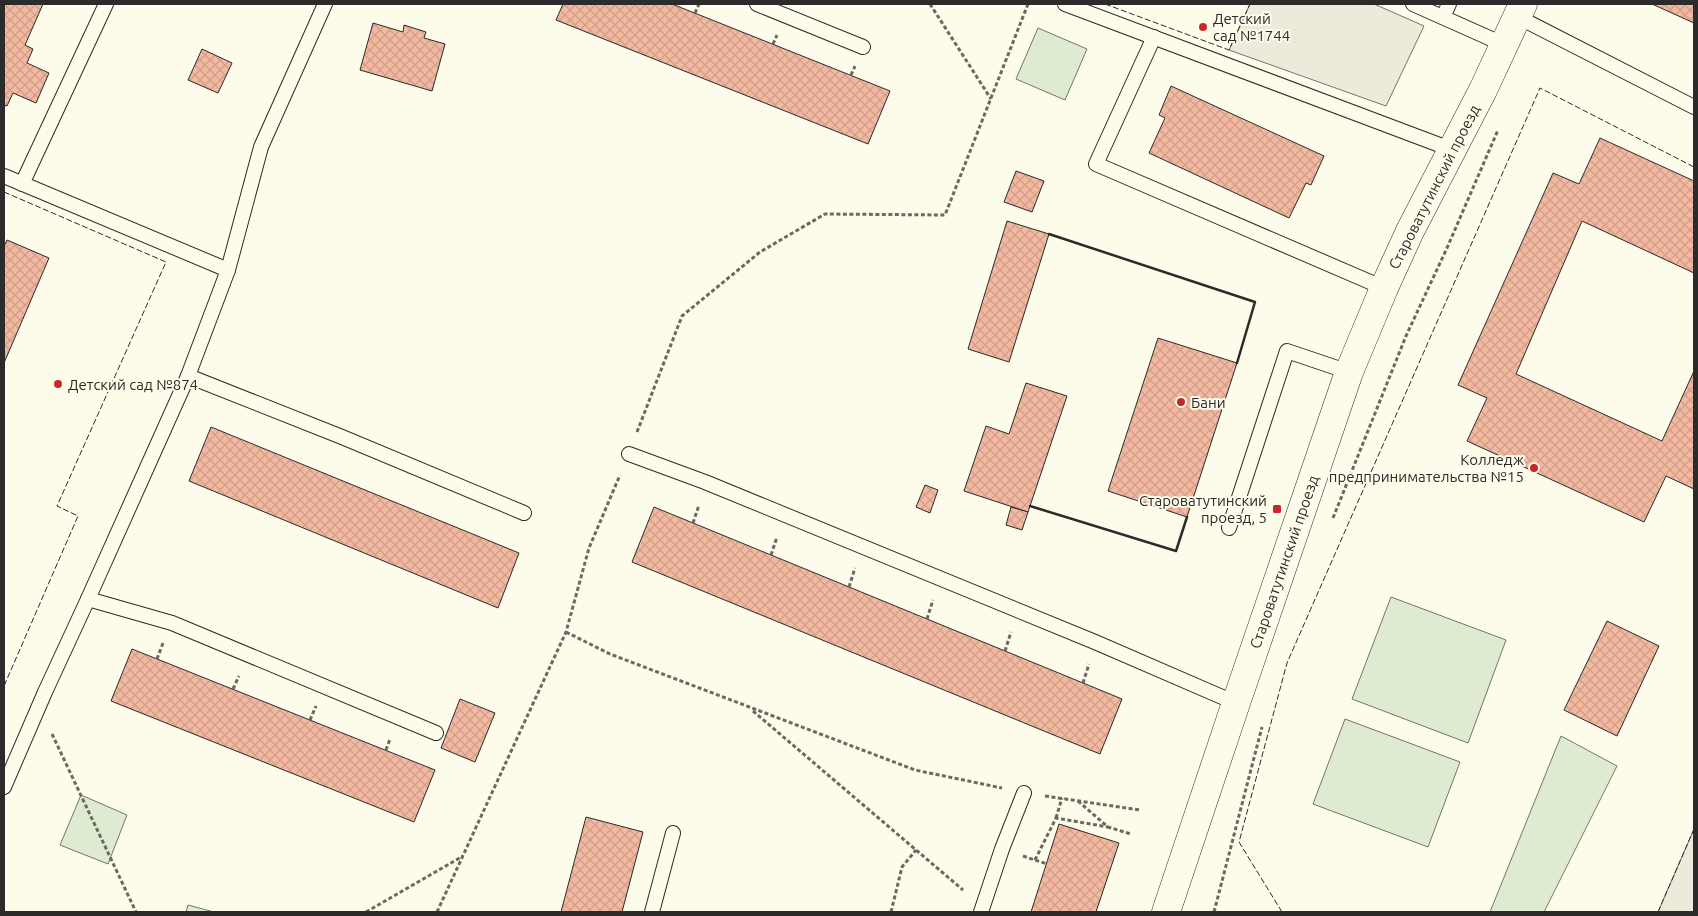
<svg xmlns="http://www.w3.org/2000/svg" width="1698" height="916" font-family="Ubuntu,sans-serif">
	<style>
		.green { fill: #deebd1; stroke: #74746e }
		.parking { fill: #eceadb; stroke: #74746e }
		.building { fill: url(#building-cross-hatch); stroke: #2b2b2b }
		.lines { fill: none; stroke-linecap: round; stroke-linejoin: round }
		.lane-casing { stroke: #2b2b2b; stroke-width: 16 }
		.street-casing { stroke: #2b2b2b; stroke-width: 29 }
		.path { stroke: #6a6964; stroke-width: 3; stroke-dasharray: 4 2.5; stroke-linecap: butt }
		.lane { stroke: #fdfbea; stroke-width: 14 }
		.street { stroke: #fdfbea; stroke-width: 28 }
		.fence { stroke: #2b2b2b; stroke-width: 1; stroke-dasharray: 6 2.5; stroke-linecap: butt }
		.wall { stroke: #2b2b2b; stroke-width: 2.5 }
		.poi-dot { fill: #c62828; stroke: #fdfbea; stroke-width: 2 }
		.labels { text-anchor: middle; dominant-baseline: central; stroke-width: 4; stroke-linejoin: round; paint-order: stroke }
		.poi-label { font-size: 15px; fill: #2b2b2b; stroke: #fdfbea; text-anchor: start }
		.street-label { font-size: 15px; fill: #2b2b2b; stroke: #fdfbea }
	</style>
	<defs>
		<pattern id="building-cross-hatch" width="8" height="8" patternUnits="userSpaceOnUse" patternTransform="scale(1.25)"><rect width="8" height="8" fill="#f2b8a0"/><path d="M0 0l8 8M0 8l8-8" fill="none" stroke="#d09e8a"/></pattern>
	</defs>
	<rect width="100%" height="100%" fill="#fdfbea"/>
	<g class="green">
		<path d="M1038 28 1087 49 1065 100 1016 79Z"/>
		<path d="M1391 597 1506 640 1468 743 1352 699Z"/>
		<path d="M1345 719 1460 762 1428 847 1313 804Z"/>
		<path d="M1561 736 1617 766 1544 912H1490Z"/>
		<path d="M81 795 127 815 108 864 60 845Z"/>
		<path d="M188 905 214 912H186Z"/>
	</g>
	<g class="parking">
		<path d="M1250 4H1374L1424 26 1386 106 1229 50Z"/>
		<path d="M1694 829V912H1658Z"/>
	</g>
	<g class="building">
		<path d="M4 4H43L25 45 33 49 27 63 49 73 36 103 13 93 7 106 4 105Z"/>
		<path d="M563 4H672L890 91 868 144 556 20Z"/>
		<path d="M1652 4H1694V23Z"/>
		<path d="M373 23 403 32 404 25 426 32 424 38 445 44 432 91 360 70Z"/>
		<path d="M202 49 232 63 218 93 188 80Z"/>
		<path d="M1171 86 1324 156 1311 185 1306 183 1289 218 1149 153 1165 118 1159 115Z"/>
		<path d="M1600 138 1694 181V273L1582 221 1516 374 1662 441 1694 371V489L1666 476 1644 522 1467 441 1487 398 1458 385 1553 173 1579 184Z"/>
		<path d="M1016 171 1044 181 1032 212 1004 202Z"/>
		<path d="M1007 221 1049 234 1009 362 968 349Z"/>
		<path d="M7 240 49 258 4 363V246Z"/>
		<path d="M1158 338 1237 363 1187 517 1108 491Z"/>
		<path d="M1026 383 1067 396 1028 512 964 491 986 426 1009 434Z"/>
		<path d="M211 427 519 553 498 608 189 481Z"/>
		<path d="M925 485 938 490 930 513 916 507Z"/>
		<path d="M654 507 1122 699 1100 754 632 562Z"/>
		<path d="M1011 507 1028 512 1022 530 1006 525Z"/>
		<path d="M1607 621 1659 646 1617 736 1564 710Z"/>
		<path d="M132 649 435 770 414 822 111 701Z"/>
		<path d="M460 699 495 713 475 762 441 748Z"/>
		<path d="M586 817 643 832 622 912H561Z"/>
		<path d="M1059 824 1119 843 1096 912H1031Z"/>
	</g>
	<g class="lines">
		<g class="lane-casing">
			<g id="lane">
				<path d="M757 4 863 47"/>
				<path d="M1065 4 1453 150"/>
				<path d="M1413 4 1505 45"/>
				<path d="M1443 17 1449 4"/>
				<path d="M1518 17 1694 107"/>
				<path d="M1154 37 1096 164 1384 288"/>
				<path d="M4 176 228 270"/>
				<path d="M22 184 106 4"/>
				<path d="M188 376 342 437 524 513"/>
				<path d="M629 454 705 482 1095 642 1236 703"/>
				<path d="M1229 528 1287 351 1349 372"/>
				<path d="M88 599 172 623 436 733"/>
				<path d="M4 787 45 692 88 599 188 376 228 270 261 147 325 4"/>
				<path d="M652 912 673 833"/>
				<path d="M981 912 1002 849 1024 793"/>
			</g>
		</g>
		<g class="street-casing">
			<path id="street" d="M1166 912 1236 703 1349 372 1384 288 1410 231 1483 90 1523 4"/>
		</g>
		<g class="path">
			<path d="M930 4 991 99"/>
			<path d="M695 13 699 4"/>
			<path d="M773 44 777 35"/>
			<path d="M851 75 855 66"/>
			<path d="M637 432 682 316 760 252 825 214 945 215 1028 4"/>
			<path d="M1333 518 1406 336 1447 248 1498 130"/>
			<path d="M693 523 699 505"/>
			<path d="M771 555 777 537"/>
			<path d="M849 587 855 568"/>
			<path d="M927 619 933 600"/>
			<path d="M566 632 610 654 915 770 1002 788"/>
			<path d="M1005 651 1011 632"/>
			<path d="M157 659 163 643"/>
			<path d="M1083 683 1089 664"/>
			<path d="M233 689 239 676"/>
			<path d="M753 711 963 890"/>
			<path d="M310 720 316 706"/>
			<path d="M52 734 136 912"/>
			<path d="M386 750 390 739"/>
			<path d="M1045 796 1140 810"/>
			<path d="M1078 801 1108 827 1131 834"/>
			<path d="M1056 818 1062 798"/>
			<path d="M1023 856 1047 864"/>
			<path d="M1035 860 1056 818 1108 827"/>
			<path d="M366 912 463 856"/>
			<path d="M437 912 566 632 589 548 620 475"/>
			<path d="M891 912 902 867 916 850"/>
			<path d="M1214 912 1262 727"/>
		</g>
		<use href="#lane" class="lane"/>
		<use href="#street" class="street"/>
		<g class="fence">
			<path d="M1105 4 1229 50 1250 4"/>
			<path d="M4 192 166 262 57 506 78 516 4 686"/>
			<path d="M1282 912 1239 842 1287 663 1540 88 1694 167"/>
			<path d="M1658 912 1694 829"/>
		</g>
		<g class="wall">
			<path d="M1049 234 1255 302 1237 363"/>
			<path d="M1030 506 1176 551 1187 517"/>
		</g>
	</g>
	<g class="poi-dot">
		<circle cx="1203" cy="27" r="5"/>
		<circle cx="58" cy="384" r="5"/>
		<circle cx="1181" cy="402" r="5"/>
		<circle cx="1534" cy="468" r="5"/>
		<rect x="1272" y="504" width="10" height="10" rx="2.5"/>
	</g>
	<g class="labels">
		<g class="poi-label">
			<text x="1213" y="18">Детский<tspan x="1213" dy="17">сад №1744</tspan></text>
			<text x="68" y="384">Детский сад №874</text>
			<text x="1191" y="402">Бани</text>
			<text x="1524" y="459" text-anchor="end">Колледж<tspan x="1524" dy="17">предпринимательства №15</tspan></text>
			<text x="1267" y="500" text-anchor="end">Староватутинский<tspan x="1267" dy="17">проезд, 5</tspan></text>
		</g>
		<g class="street-label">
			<text transform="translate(1434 187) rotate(-63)">Староватутинский проезд</text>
			<text transform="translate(1284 562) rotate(-71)">Староватутинский проезд</text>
		</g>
	</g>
	<rect width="1698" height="916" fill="none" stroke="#2b2b2b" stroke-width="10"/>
</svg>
